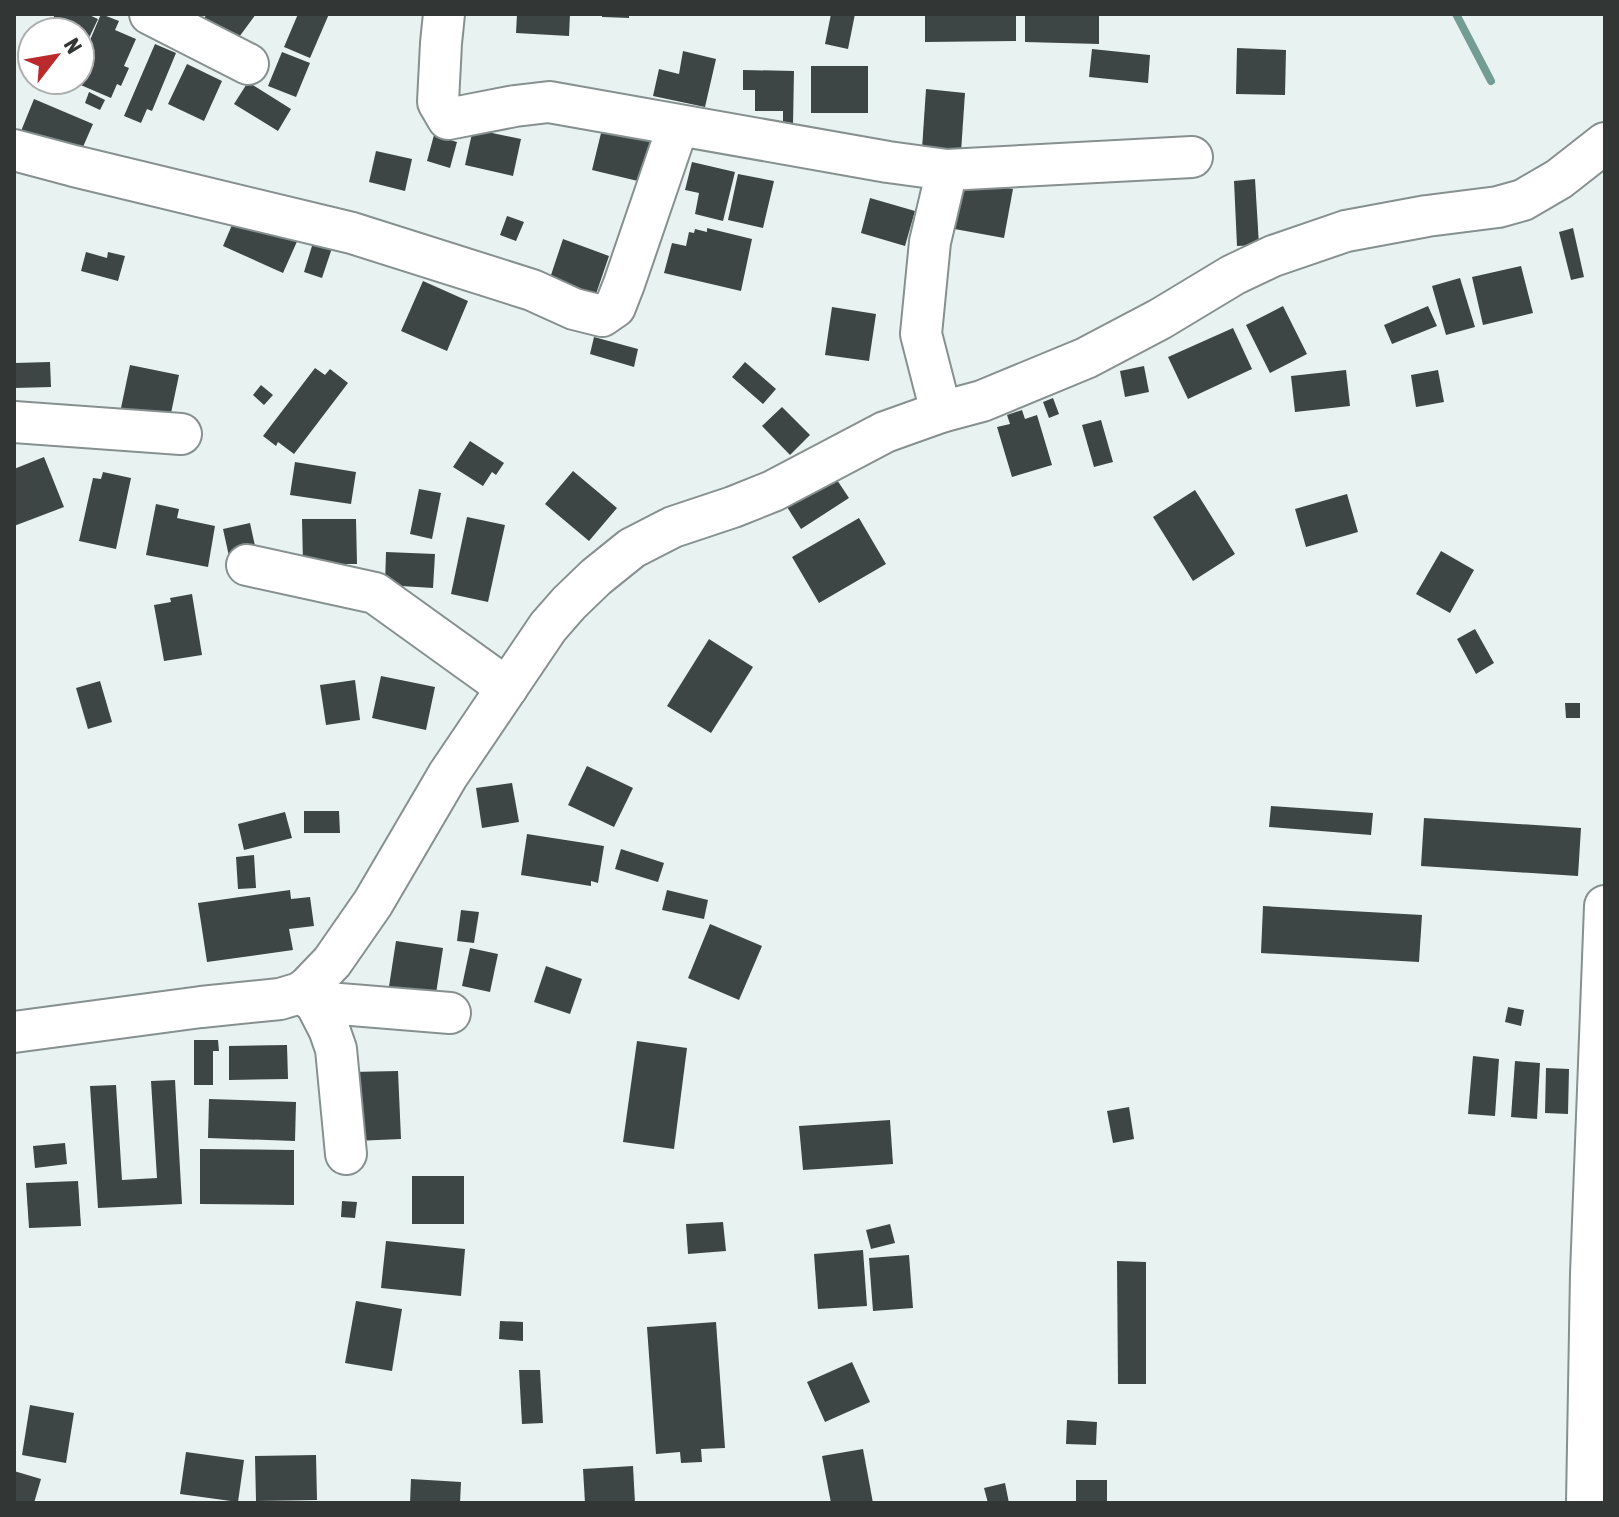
<svg xmlns="http://www.w3.org/2000/svg" width="1619" height="1517" font-family="'Asap Condensed',sans-serif">
	<style>
		.lines { fill: none; stroke-linecap: round; stroke-linejoin: round }
		.stream { stroke: #739c94; stroke-width: 8 }
		.building { fill: #3d4644 }
		.minor-casing { stroke: #86908e; stroke-width: 44 }
		.minor { stroke: #fff; stroke-width: 40 }
	</style>
	<rect width="100%" height="100%" fill="#e8f3f1"/>
	<g class="lines">
		<path class="stream" d="M1456 14 1491 81"/>
	</g>
	<g class="building">
		<path d="M55 14H87L98 19 80 57V32H47Z"/>
		<path d="M101 14 119 21 115 30 136 39 124 66 129 68 121 86 117 84 111 98 69 80H80V64Z"/>
		<path d="M207 14H256L231 48 199 25Z"/>
		<path d="M298 14H329L310 58 284 47Z"/>
		<path d="M517 14H570L569 36 516 33Z"/>
		<path d="M602 14H629V18L602 17Z"/>
		<path d="M831 14H855L848 49 825 44Z"/>
		<path d="M925 14H1016V41L925 42Z"/>
		<path d="M1025 14H1099V44L1025 42Z"/>
		<path d="M155 44 176 53 152 111 147 109 141 123 124 116Z"/>
		<path d="M1237 48 1286 50 1285 95 1236 94Z"/>
		<path d="M1092 49 1150 55 1148 83 1089 77Z"/>
		<path d="M683 51 716 59 705 107 653 96 659 69 679 74Z"/>
		<path d="M282 52 310 63 296 97 268 86Z"/>
		<path d="M187 64 222 81 204 121 168 104Z"/>
		<rect x="811" y="66" width="57" height="47"/>
		<path d="M743 70 794 71 793 125 783 124V111H755V90H743Z"/>
		<path d="M248 82 291 109 278 131 234 104Z"/>
		<path d="M926 89 965 93 961 152 922 149Z"/>
		<path d="M89 92 105 100 100 110 85 103Z"/>
		<path d="M34 99 93 124 79 156 21 131Z"/>
		<path d="M603 125 653 137 642 182 592 170Z"/>
		<path d="M473 129 521 139 513 176 465 165Z"/>
		<path d="M434 135 457 142 450 168 427 161Z"/>
		<path d="M376 151 412 159 405 191 369 182Z"/>
		<path d="M692 162 735 172 723 221 695 214 699 193 685 190Z"/>
		<path d="M738 174 774 181 763 228 728 220Z"/>
		<path d="M959 179 1013 189 1004 238 949 228Z"/>
		<path d="M1255 179 1259 245 1237 246 1234 181Z"/>
		<path d="M870 198 915 211 905 246 861 233Z"/>
		<path d="M238 211 299 237 283 273 223 246Z"/>
		<path d="M507 216 524 222 516 241 500 235Z"/>
		<path d="M707 228 752 239 741 291 664 273 672 243 686 246 689 232 694 233 695 229 707 232Z"/>
		<path d="M1573 228 1584 277 1571 280 1559 232Z"/>
		<path d="M316 233 335 239 322 278 304 272Z"/>
		<path d="M563 239 609 256 596 294 550 278Z"/>
		<path d="M86 252 107 258 108 252 125 256 118 281 81 271Z"/>
		<path d="M1521 266 1533 313 1483 325 1472 277Z"/>
		<path d="M1460 278 1475 327 1446 335 1432 286Z"/>
		<path d="M423 281 468 301 447 351 401 331Z"/>
		<path d="M1283 306 1307 354 1270 373 1246 325Z"/>
		<path d="M1428 306 1437 326 1392 344 1384 325Z"/>
		<path d="M832 307 876 314 869 361 825 355Z"/>
		<path d="M1233 328 1252 369 1188 399 1168 357Z"/>
		<path d="M594 337 638 349 634 367 590 354Z"/>
		<path d="M50 362 51 387 14 388V363Z"/>
		<path d="M745 362 776 389 763 404 732 377Z"/>
		<path d="M130 365 179 375 170 418 121 408Z"/>
		<path d="M1144 366 1149 392 1125 397 1120 371Z"/>
		<path d="M315 368 325 375 330 369 348 383 294 454 278 442 276 446 263 436Z"/>
		<path d="M1346 370 1350 406 1295 412 1291 376Z"/>
		<path d="M1438 370 1444 402 1416 407 1411 375Z"/>
		<path d="M261 385 273 395 264 405 253 395Z"/>
		<path d="M1053 398 1059 414 1049 418 1043 402Z"/>
		<path d="M782 407 810 435 790 455 762 426Z"/>
		<path d="M1022 410 1025 419 1037 415 1052 465 1012 477 997 427 1010 424 1007 415Z"/>
		<path d="M1101 420 1113 462 1094 467 1082 425Z"/>
		<path d="M470 441 504 463 496 475 492 472 483 486 453 467Z"/>
		<path d="M44 457 64 507 14 526V469Z"/>
		<path d="M295 462 356 472 351 504 290 495Z"/>
		<path d="M573 471 617 508 589 541 545 504Z"/>
		<path d="M103 472 131 478 116 549 79 541 93 478 101 479Z"/>
		<path d="M835 477 849 498 801 529 787 507Z"/>
		<path d="M419 489 441 493 432 539 410 534Z"/>
		<path d="M1195 490 1235 554 1193 581 1153 517Z"/>
		<path d="M1347 494 1358 532 1306 547 1295 509Z"/>
		<path d="M156 504 179 509 177 518 215 526 208 567 146 555Z"/>
		<path d="M467 517 505 525 488 602 451 594Z"/>
		<path d="M859 518 886 564 819 603 792 557Z"/>
		<path d="M302 519H356L357 564H303Z"/>
		<path d="M250 523 257 555 230 561 223 529Z"/>
		<path d="M1441 551 1474 570 1450 613 1416 594Z"/>
		<path d="M386 552 435 554 433 588 385 585Z"/>
		<path d="M192 594 202 655 164 661 154 605 171 602 170 598Z"/>
		<path d="M1475 629 1494 663 1476 674 1457 639Z"/>
		<path d="M709 639 753 667 711 733 667 706Z"/>
		<path d="M381 676 435 687 426 730 372 718Z"/>
		<path d="M355 680 360 720 326 725 320 685Z"/>
		<path d="M100 681 112 722 88 729 76 688Z"/>
		<path d="M1565 703H1580V718H1566Z"/>
		<path d="M587 766 633 788 614 827 568 805Z"/>
		<path d="M512 783 519 822 482 828 476 788Z"/>
		<path d="M1271 806 1373 813 1371 835 1269 827Z"/>
		<path d="M304 811H339L340 833H304Z"/>
		<path d="M285 812 292 838 244 850 238 824Z"/>
		<path d="M1424 818 1581 828 1578 876 1421 866Z"/>
		<path d="M527 834 604 846 598 883 591 881V886L521 875Z"/>
		<path d="M621 849 664 863 658 882 615 869Z"/>
		<path d="M254 855 256 888 238 889 236 857Z"/>
		<path d="M290 890 291 899 310 897 314 926 289 929 293 950 207 962 198 903Z"/>
		<path d="M667 890 708 900 704 919 662 910Z"/>
		<path d="M1263 906 1422 915 1419 962 1261 953Z"/>
		<path d="M461 910 479 912 474 943 457 941Z"/>
		<path d="M710 924 762 946 739 1000 688 978Z"/>
		<path d="M396 941 443 948 435 1000 388 993Z"/>
		<path d="M470 948 498 954 490 992 462 986Z"/>
		<path d="M546 966 582 979 570 1014 534 1002Z"/>
		<path d="M1508 1007 1524 1010 1521 1026 1505 1022Z"/>
		<path d="M194 1040H218L219 1051H213V1085H194Z"/>
		<path d="M637 1041 687 1048 674 1149 623 1142Z"/>
		<path d="M287 1045 288 1079 229 1080V1046Z"/>
		<path d="M1473 1056 1499 1059 1495 1116 1468 1114Z"/>
		<path d="M1515 1061 1540 1063 1537 1119 1511 1117Z"/>
		<path d="M1546 1068 1569 1069 1568 1114 1545 1113Z"/>
		<path d="M398 1071 401 1139 355 1141 351 1072Z"/>
		<path d="M175 1080 182 1204 98 1208 90 1086 116 1085 122 1180 157 1178 151 1081Z"/>
		<path d="M209 1099 296 1102 295 1141 208 1138Z"/>
		<path d="M1129 1107 1134 1139 1113 1143 1107 1111Z"/>
		<path d="M890 1120 893 1164 803 1170 799 1126Z"/>
		<path d="M65 1143 67 1164 35 1168 33 1146Z"/>
		<path d="M200 1149 294 1150V1205L200 1204Z"/>
		<rect x="412" y="1176" width="52" height="48"/>
		<path d="M78 1181 81 1226 29 1228 26 1183Z"/>
		<path d="M342 1201 357 1202 355 1218 341 1217Z"/>
		<path d="M723 1222 726 1251 688 1254 686 1224Z"/>
		<path d="M890 1224 895 1243 871 1249 866 1230Z"/>
		<path d="M386 1241 465 1249 461 1296 381 1288Z"/>
		<path d="M863 1250 867 1306 818 1309 814 1254Z"/>
		<path d="M909 1255 913 1308 873 1311 869 1258Z"/>
		<path d="M1117 1261 1146 1262V1384H1118Z"/>
		<path d="M356 1301 402 1309 392 1371 345 1363Z"/>
		<path d="M500 1321 523 1322V1341L499 1339Z"/>
		<path d="M716 1322 725 1448 701 1449 702 1462 681 1463 680 1452 656 1454 647 1327Z"/>
		<path d="M852 1362 870 1402 825 1422 807 1382Z"/>
		<path d="M519 1370H540L543 1423 522 1424Z"/>
		<path d="M30 1405 74 1413 66 1463 22 1455Z"/>
		<path d="M1067 1420 1097 1422 1096 1445 1066 1444Z"/>
		<path d="M863 1449 873 1503H831L822 1456Z"/>
		<path d="M186 1452 244 1460 238 1502 180 1494Z"/>
		<path d="M316 1455 317 1500 256 1501 255 1456Z"/>
		<path d="M633 1466 635 1503H585L583 1469Z"/>
		<path d="M14 1471 41 1479 34 1503H14Z"/>
		<path d="M411 1479 461 1482 460 1503H410Z"/>
		<rect x="1076" y="1480" width="31" height="23"/>
		<path d="M1005 1483 1009 1503H988L984 1488Z"/>
	</g>
	<g class="lines">
		<g class="minor-casing">
			<g id="minor">
				<path d="M150 14 248 64"/>
				<path d="M444 14 441 43 438 102 448 119 515 106 549 102 888 162 947 170 1192 157"/>
				<path d="M14 150 74 166 352 233 532 290 574 309 602 316 615 307 624 284 678 126"/>
				<path d="M941 412 921 334 930 242 947 170"/>
				<path d="M14 422 181 434"/>
				<path d="M247 565 375 593 507 688"/>
				<path d="M300 993 315 1002 450 1013"/>
				<path d="M315 1002 329 1029 336 1049 346 1154"/>
				<path d="M14 1032 201 1007 280 999 300 993 308 987 332 962 373 903 448 775 548 627 569 603 596 577 632 548 673 527 733 507 773 491 885 432 941 412 982 401 1086 358 1160 319 1233 275 1273 256 1346 231 1427 216 1498 207 1523 200 1559 179 1605 143"/>
				<path d="M1587 1503 1591 1274 1605 906"/>
			</g>
		</g>
		<use href="#minor" class="minor"/>
	</g>
	<rect width="1619" height="1517" fill="none" stroke="#323635" stroke-width="32"/>
	<g transform="translate(56 56) rotate(59)"><circle r="38" fill="#ffffff" stroke="#adafae" stroke-width="2"/>
	<path d="M0-6L14 30L0 20L-14 30Z" fill="#ba2a2d"/>
	<text y="-12" font-size="22" font-weight="bold" text-anchor="middle" fill="#323635">N</text>
	</g>
</svg>
